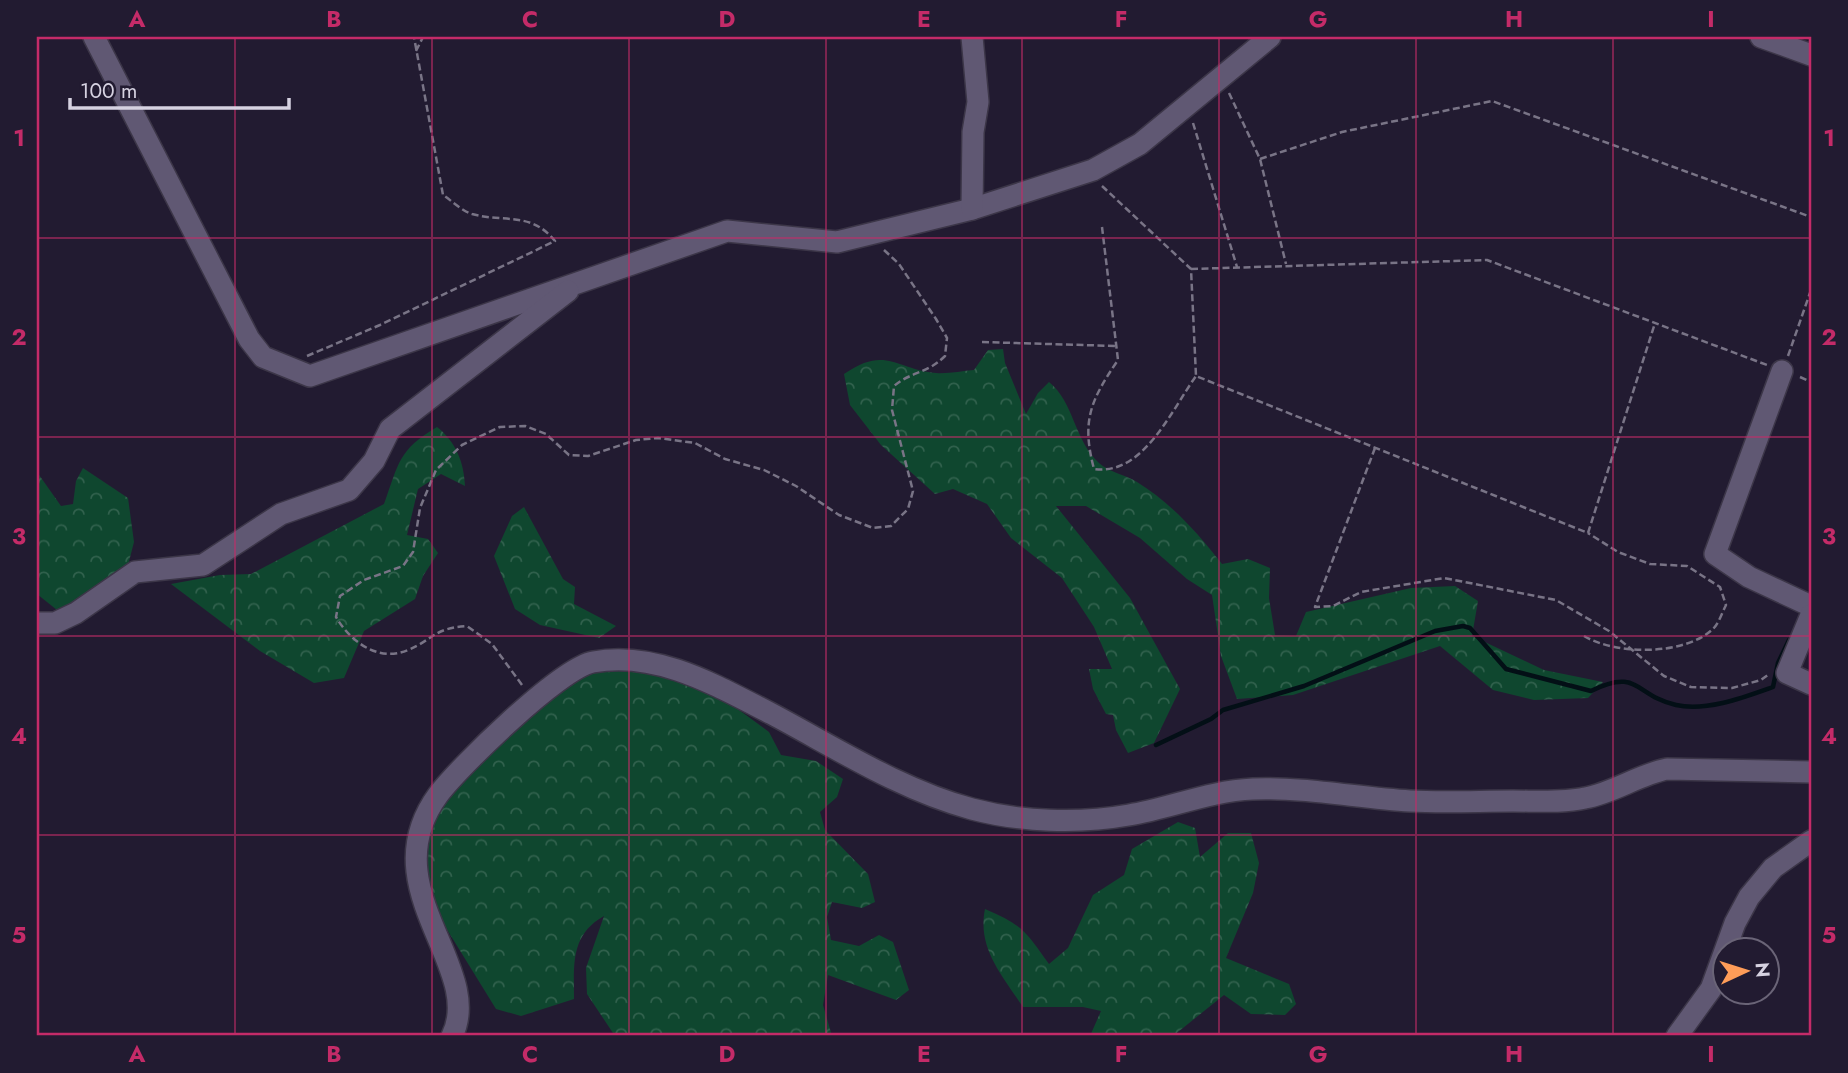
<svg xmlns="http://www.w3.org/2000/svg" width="1848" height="1073" font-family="Jost,sans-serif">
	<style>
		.forest { fill: url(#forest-crowns) }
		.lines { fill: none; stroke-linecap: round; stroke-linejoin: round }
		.stream { stroke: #030f16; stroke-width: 4.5 }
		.minor-casing { stroke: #3c3648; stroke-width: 24 }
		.path { stroke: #797486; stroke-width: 2.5; stroke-dasharray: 7 3.5; stroke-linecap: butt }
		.minor { stroke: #605873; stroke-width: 21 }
		.grid { fill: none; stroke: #c42b68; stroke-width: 2; stroke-opacity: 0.55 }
		.neatline { fill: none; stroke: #c42b68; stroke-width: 2.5 }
		.grid-label { font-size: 23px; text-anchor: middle; font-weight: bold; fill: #c42b68 }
	</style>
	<defs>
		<pattern id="forest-crowns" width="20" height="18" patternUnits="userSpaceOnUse" patternTransform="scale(1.75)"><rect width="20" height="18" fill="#0f472f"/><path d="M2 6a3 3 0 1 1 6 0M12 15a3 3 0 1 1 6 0" fill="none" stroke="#31614d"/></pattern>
	</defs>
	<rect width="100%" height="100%" fill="#221b31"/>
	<g class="forest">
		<path d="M1003 349 1005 363 1026 414 1038 393 1049 382C1074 402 1074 440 1099 463 1108 472 1126 475 1137 482 1172 504 1197 532 1222 564L1248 559 1270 568 1269 598 1275 635 1296 636 1306 612 1411 588 1455 586 1478 601 1472 636 1544 670 1603 682 1588 698 1534 700 1493 690 1440 646 1293 695 1237 699 1221 656 1212 595 1187 579 1140 538 1086 506H1056L1130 598 1180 689 1154 743 1128 753 1116 730 1113 715 1106 714 1093 689 1089 669H1112L1094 627 1062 578 1011 538 987 504 953 489 935 494 881 445 850 405 844 374C886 345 895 369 936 373 948 374 962 371 974 370L988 350Z"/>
		<path d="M437 427C456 442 464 462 465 486L441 474 418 489 407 535 428 539 438 553 423 576 415 599 364 631 344 678 314 683 260 651 171 584 220 575 251 574 384 504C399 463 398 450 437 427Z"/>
		<path d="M83 468 128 498 134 542 127 569 62 614 37 594V472L61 506 73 504 76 481Z"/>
		<path d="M524 507 563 579 575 587 574 604 616 626 599 638 540 625 515 609 494 556 512 516Z"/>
		<path d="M646 668 705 685 769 732 781 755 816 761 843 779 837 797 820 812 825 830 868 874 875 902 862 908 832 902 827 917 831 940 859 946 879 935 893 942 909 990 896 1000 828 975 823 1005 832 1036H615L587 994 586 968 604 916C570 935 574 965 574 999L521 1016 496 1009 430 902 420 871 426 827 442 800 535 708 585 672Z"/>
		<path d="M1178 822 1195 828 1200 857 1228 833H1251L1259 863 1253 893 1226 958 1289 984 1296 1004 1285 1015 1251 1014 1224 995 1173 1036H1090L1101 1011 1083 1007H1023C1002 975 977 948 985 909 1023 925 1026 932 1049 964L1068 948 1093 895 1124 875 1132 849Z"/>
	</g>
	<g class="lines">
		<path class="stream" d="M1156 745 1211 719 1223 710 1304 686 1435 631 1463 626 1470 628 1506 669 1591 691C1639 667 1635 696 1676 705 1706 712 1745 697 1773 687L1778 663 1789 640"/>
		<g class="minor-casing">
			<g id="minor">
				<path d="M94 37 249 339 263 357 310 376 727 231 837 242 972 209 1093 170 1140 144 1270 37"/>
				<path d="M972 37 978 102 973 132 972 209"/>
				<path d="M1761 37 1811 55"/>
				<path d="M1782 371 1715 554 1749 577 1811 606"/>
				<path d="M1811 615 1787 673 1811 684"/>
				<path d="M37 623H55L76 613 135 572 203 565 281 514 349 490 374 461 390 429 568 291"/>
				<path d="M452 1036C486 967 370 888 438 795 459 767 560 668 593 662 657 650 717 686 772 714 836 748 901 790 972 809 1021 822 1079 824 1129 815 1171 808 1209 791 1253 789 1306 787 1358 798 1410 801 1445 803 1479 801 1513 801 1536 801 1563 803 1585 798 1613 793 1638 775 1667 769L1811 772"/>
				<path d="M1677 1036 1711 989 1735 923 1749 897 1773 868 1811 841"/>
			</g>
		</g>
		<g class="path">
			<path d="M416 51 423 37"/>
			<path d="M1229 93 1260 159 1286 264"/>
			<path d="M1193 123 1237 267"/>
			<path d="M1260 159 1342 132 1492 101 1811 217"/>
			<path d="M1102 186 1191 269 1196 376 1588 533 1655 323"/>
			<path d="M1102 227 1118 360C1091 400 1081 420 1094 469 1143 476 1171 411 1196 376"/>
			<path d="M1191 269 1487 260 1767 365"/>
			<path d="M982 342 1116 346"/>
			<path d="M307 356 380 325 555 241C531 211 504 223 472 214 462 211 452 201 443 195L414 37"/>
			<path d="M1788 356 1811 290"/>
			<path d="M1800 377 1811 382"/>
			<path d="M1375 448 1315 607 1333 606 1361 592 1444 578 1556 600 1609 631 1664 676 1691 687 1732 688 1761 680 1769 674"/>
			<path d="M1584 636C1616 655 1684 656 1713 629 1719 623 1722 613 1726 605L1720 587 1687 566 1650 564 1618 552 1588 533"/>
			<path d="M522 685 492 644 467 626C434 628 434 639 408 650 378 663 350 641 336 617L340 596 364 580 403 566 413 552 420 508 436 470 462 445 500 427 525 426 546 434 569 455 588 456 636 440 658 438 695 443 725 459 764 470 796 486 839 515 873 528 891 526 908 509 913 491 892 410 894 386C912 371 927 374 945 356L947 338 936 319 899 264 884 250"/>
		</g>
		<use href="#minor" class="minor"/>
	</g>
	<path class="grid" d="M235 37V1036M432 37V1036M629 37V1036M826 37V1036M1022 37V1036M1219 37V1036M1416 37V1036M1613 37V1036M37 238H1811M37 437H1811M37 636H1811M37 835H1811"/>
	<rect width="1848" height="1073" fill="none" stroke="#221b31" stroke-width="77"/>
	<g transform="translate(1746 971) rotate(86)"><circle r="33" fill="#221b31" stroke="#6a6477" stroke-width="2"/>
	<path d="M0-5L12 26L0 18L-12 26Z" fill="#fe9c58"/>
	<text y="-10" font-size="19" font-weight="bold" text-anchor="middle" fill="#d6d2e1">N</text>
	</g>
	<path d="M70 98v10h219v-10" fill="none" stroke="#d6d2e1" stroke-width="3.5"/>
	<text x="80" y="98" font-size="21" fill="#d6d2e1" stroke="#221b31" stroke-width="5" paint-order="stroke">100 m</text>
	<rect x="38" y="38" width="1772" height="996" class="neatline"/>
	<g class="grid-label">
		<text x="137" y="27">A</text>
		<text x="334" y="27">B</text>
		<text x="530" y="27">C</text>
		<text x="727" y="27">D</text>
		<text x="924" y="27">E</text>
		<text x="1121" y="27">F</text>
		<text x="1318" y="27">G</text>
		<text x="1514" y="27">H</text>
		<text x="1711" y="27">I</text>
		<text x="19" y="146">1</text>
		<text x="1829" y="146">1</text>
		<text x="19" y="345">2</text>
		<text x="1829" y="345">2</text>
		<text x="19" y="544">3</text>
		<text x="1829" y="544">3</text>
		<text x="19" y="744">4</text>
		<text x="1829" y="744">4</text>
		<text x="19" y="943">5</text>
		<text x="1829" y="943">5</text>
		<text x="137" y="1062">A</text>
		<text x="334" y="1062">B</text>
		<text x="530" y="1062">C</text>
		<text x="727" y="1062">D</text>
		<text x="924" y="1062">E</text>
		<text x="1121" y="1062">F</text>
		<text x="1318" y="1062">G</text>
		<text x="1514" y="1062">H</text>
		<text x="1711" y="1062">I</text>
	</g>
</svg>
